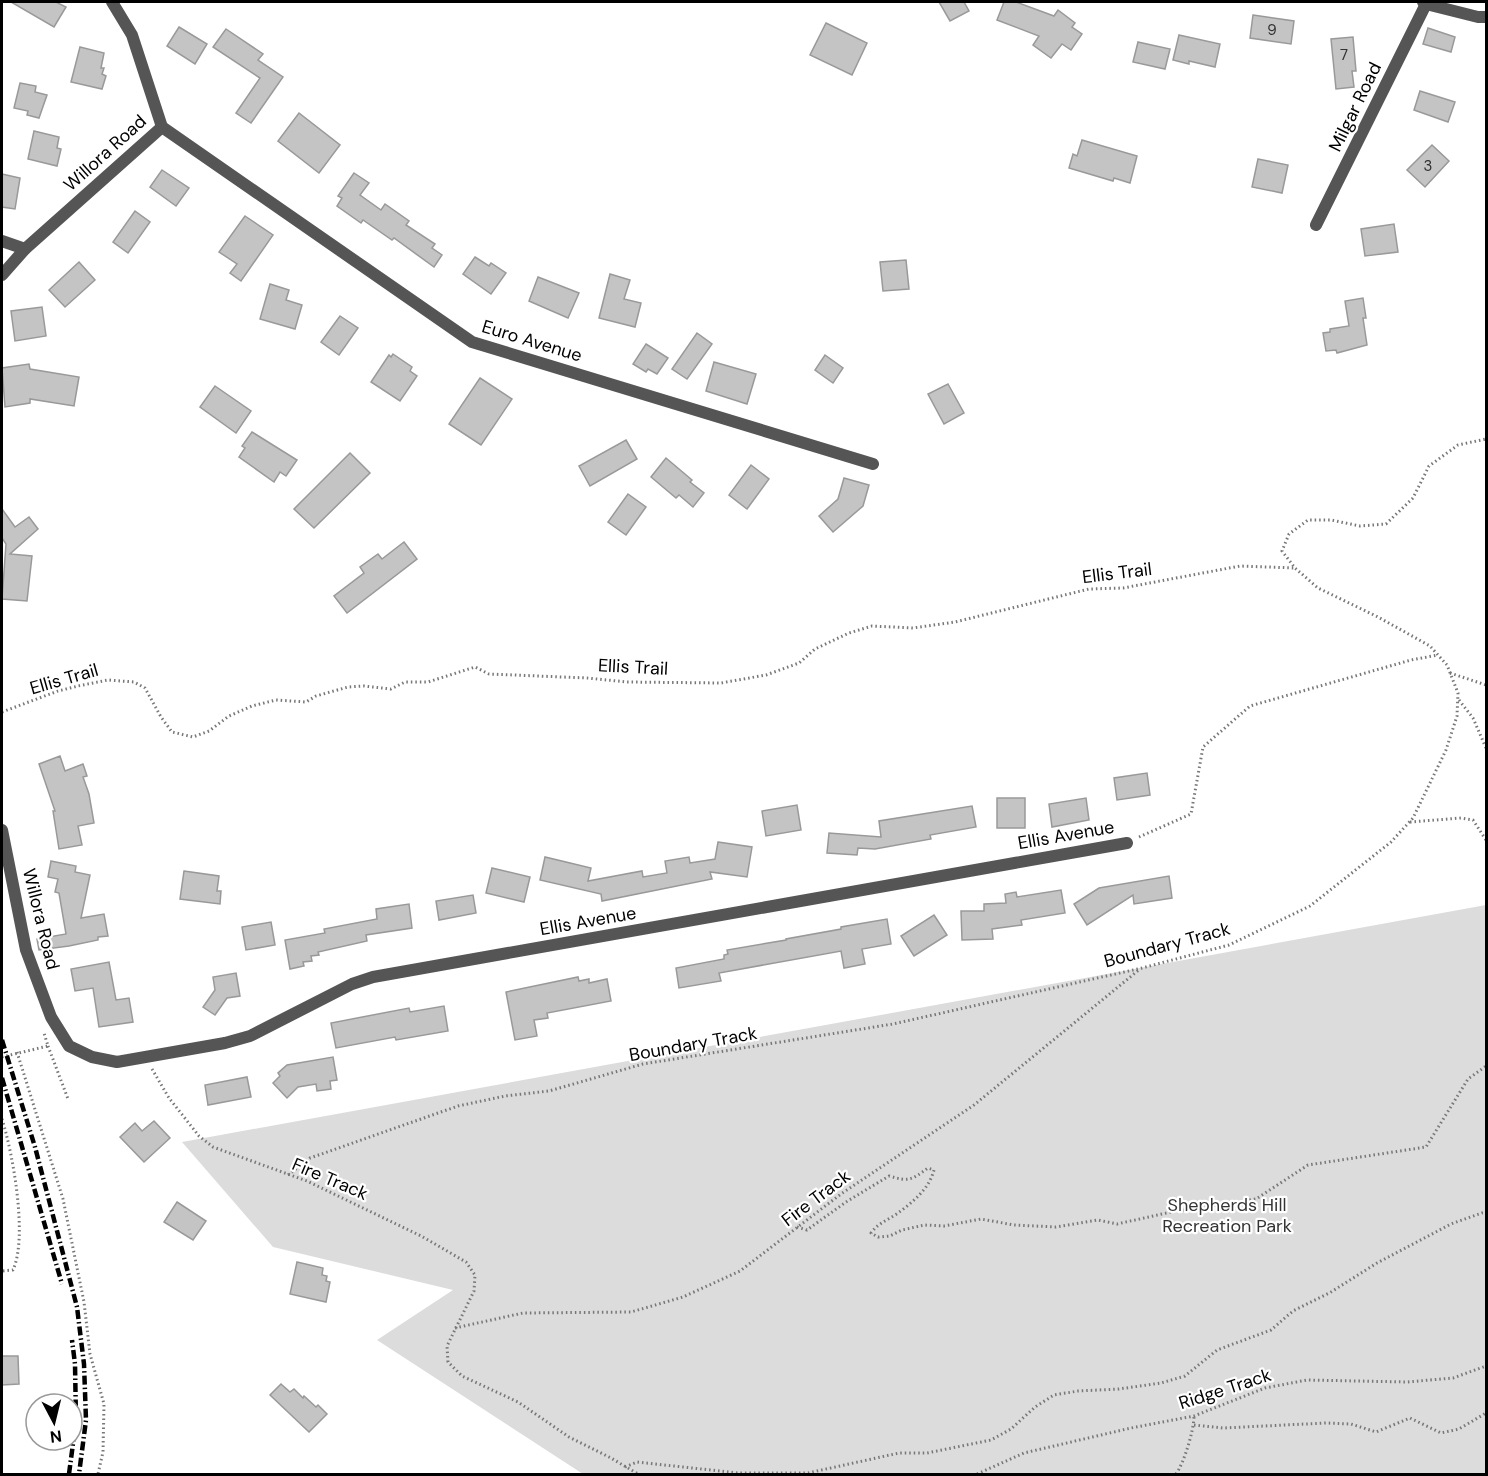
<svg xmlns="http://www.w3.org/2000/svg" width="1488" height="1476" font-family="'DM Sans',sans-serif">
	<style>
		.green { fill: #dcdcdc }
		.building { fill: #c4c4c4; stroke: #999; stroke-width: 1.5 }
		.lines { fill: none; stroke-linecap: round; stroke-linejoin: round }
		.path { stroke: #777; stroke-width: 3; stroke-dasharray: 1.5 3; stroke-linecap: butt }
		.minor { stroke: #555; stroke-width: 12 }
		.rail { stroke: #000; stroke-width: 4.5; stroke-dasharray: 9 3 1.5 3; stroke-linecap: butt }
		.labels { text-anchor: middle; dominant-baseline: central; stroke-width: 4.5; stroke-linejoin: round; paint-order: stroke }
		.number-label { font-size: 15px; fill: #313131 }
		.street-label { font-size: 18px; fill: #000; stroke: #fff }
		.park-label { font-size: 18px; fill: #333; stroke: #fff }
	</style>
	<rect width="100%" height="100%" fill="#fff"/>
	<path class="green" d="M1486 905V1474H583L377 1340 453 1290 273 1247 182 1142Z"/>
	<g class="building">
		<path d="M11 2H56L66 7 54 27Z"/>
		<path d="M939 2H964L969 11 950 21Z"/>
		<path d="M1004 2H1016L1054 16 1058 10 1075 23 1072 27 1082 34 1071 50 1062 44 1051 58 1033 45 1039 36 997 20Z"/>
		<path d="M1253 15 1294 21 1291 44 1250 38Z"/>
		<path d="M826 23 867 43 852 75 810 55Z"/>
		<path d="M179 27 207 44 195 64 167 46Z"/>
		<path d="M1428 28 1455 37 1451 52 1423 44Z"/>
		<path d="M226 29 263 54 258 60 283 77 251 123 236 113 260 78 213 47Z"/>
		<path d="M1179 35 1220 44 1215 67 1189 61V64L1173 60Z"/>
		<path d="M1353 37 1356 71H1352L1354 87 1336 89 1331 39Z"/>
		<path d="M1138 42 1170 49 1165 69 1133 62Z"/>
		<path d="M80 47 104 53 101 68H104L102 74 106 76 102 89 71 82Z"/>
		<path d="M20 83 36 86 35 92 47 95 39 118 27 115 28 111 14 108Z"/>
		<path d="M1420 91 1455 102 1448 122 1414 110Z"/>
		<path d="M299 113 340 145 319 173 278 141Z"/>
		<path d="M34 131 59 137 57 148 61 149 57 166 28 159Z"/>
		<path d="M1082 140 1137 156 1130 183 1114 178 1113 181 1069 168 1073 154 1077 156Z"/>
		<path d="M1432 145 1449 161 1425 187 1407 170Z"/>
		<path d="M1258 159 1288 165 1282 193 1252 187Z"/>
		<path d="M162 170 189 188 176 206 150 187Z"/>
		<path d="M354 173 369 183 360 195 381 210 385 204 409 221 406 225 435 244 432 248 442 255 434 267 394 238 392 240 363 220 361 223 337 206 342 198 338 196Z"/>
		<path d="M2 174 20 178 15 209 2 207Z"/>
		<path d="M135 211 150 222 128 253 113 242Z"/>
		<path d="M245 216 273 235 241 281 230 273 237 264 219 252Z"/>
		<path d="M1394 224 1398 252 1365 256 1361 229Z"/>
		<path d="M475 257 489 266 491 263 506 273 491 294 463 274Z"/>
		<path d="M906 260 909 289 883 291 880 262Z"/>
		<path d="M79 262 95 280 65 307 49 290Z"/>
		<path d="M610 274 630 280 624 299 641 303 635 327 599 318Z"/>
		<path d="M538 277 579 293 568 318 529 301Z"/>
		<path d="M270 284 289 290 286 300 302 305 295 329 260 319Z"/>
		<path d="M1363 298 1366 318H1363L1367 345 1337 353 1336 350 1326 351 1323 333 1330 332V329L1349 326 1345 301Z"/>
		<path d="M42 307 46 336 15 341 11 311Z"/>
		<path d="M340 316 358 328 339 355 321 342Z"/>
		<path d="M697 333 712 344 687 379 672 369Z"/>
		<path d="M646 344 668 358 657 374 648 369 646 372 633 364Z"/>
		<path d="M393 354 412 367 410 371 417 376 400 401 371 382 389 355 391 357Z"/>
		<path d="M825 355 843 368 833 383 815 370Z"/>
		<path d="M714 362 756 374 747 404 706 391Z"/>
		<path d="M29 364 30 369 79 377 74 406 30 399V403L5 407 2 368Z"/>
		<path d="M480 378 512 399 481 445 449 424Z"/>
		<path d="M948 384 964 413 944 424 928 394Z"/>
		<path d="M215 386 251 411 236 433 200 407Z"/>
		<path d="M252 432 297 460 286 476 280 472 274 482 239 457 245 448 242 446Z"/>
		<path d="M626 440 637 459 590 486 579 466Z"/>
		<path d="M350 453 370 473 314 528 294 509Z"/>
		<path d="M666 458 692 480 690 482 704 493 693 507 679 495 676 498 651 477Z"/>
		<path d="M751 465 769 479 747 509 729 495Z"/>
		<path d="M844 478 869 485 863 506 833 532 819 516 838 499Z"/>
		<path d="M628 494 646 507 626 535 608 522Z"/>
		<path d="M2 509 15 527 29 517 38 529 10 554 32 556 27 601 2 599 6 544 2 538Z"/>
		<path d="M404 542 417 559 347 613 334 596 364 573 360 567 378 554 382 559Z"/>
		<path d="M60 756 65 771 83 764 87 776 83 777 89 794 94 823 78 826 82 845 59 849 53 811H55L39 764Z"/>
		<path d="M1147 773 1150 795 1117 800 1114 778Z"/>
		<rect x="997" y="798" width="28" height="30"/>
		<path d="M1086 798 1089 820 1052 827 1049 804Z"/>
		<path d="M797 805 801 830 766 836 762 811Z"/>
		<path d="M972 806 976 827 930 835 931 839 875 849 858 848 857 855 827 853 829 833 881 837 879 821Z"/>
		<path d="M718 842 752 847 747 877 710 872 712 879 602 901 601 894 540 880 545 857 591 868 588 881 642 871 643 877 667 873 665 861 689 857 690 863 715 859Z"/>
		<path d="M51 861 76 866 75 872 90 875 81 918 104 914 108 936 98 937V940L69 946 39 950 37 939 66 934 59 893 55 892 58 879 48 877Z"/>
		<path d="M492 868 530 877 524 902 486 893Z"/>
		<path d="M184 871 219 876 217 891H221L220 904 180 899Z"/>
		<path d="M1169 876 1172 898 1134 904 1133 895 1087 925 1074 904 1099 888Z"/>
		<path d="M1061 890 1065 913 1021 920 1022 925 992 929 993 939 962 940 961 911H984V904L1006 903 1005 894 1016 892 1017 897Z"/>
		<path d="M473 895 476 913 439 920 436 901Z"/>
		<path d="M409 904 412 928 366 935 367 941 318 952 319 955 311 956 312 961 303 962 304 966 290 969 285 940 325 933 324 929 377 919 376 909Z"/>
		<path d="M934 915 947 935 914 956 901 936Z"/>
		<path d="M887 919 891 944 862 949 865 964 844 968 841 951 719 973 721 981 679 988 676 968 724 959V955L728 954 727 950 786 940V939L841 929V927Z"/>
		<path d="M271 922 275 945 246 950 242 927Z"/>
		<path d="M109 962 116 1000 129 998 133 1022 99 1027 93 988 75 991 71 969Z"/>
		<path d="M236 973 240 996 227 998 215 1015 203 1007 215 990 213 977Z"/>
		<path d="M578 977 579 981 589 979V983L607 979 611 1001 547 1013 548 1018 534 1020 537 1036 515 1040 506 992Z"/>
		<path d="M444 1006 448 1031 396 1040 395 1037 336 1048 331 1023 409 1008 410 1012Z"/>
		<path d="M333 1057 337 1080 330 1081 331 1089 317 1091 316 1084 298 1087 287 1098 273 1083 280 1076 278 1073 287 1065Z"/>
		<path d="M247 1077 251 1097 208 1105 205 1085Z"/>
		<path d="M154 1121 170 1138 144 1162 120 1137 135 1123 142 1131Z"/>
		<path d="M177 1202 206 1221 193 1240 164 1222Z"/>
		<path d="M297 1262 323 1268 322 1275 327 1276 326 1281 330 1282 326 1302 290 1294Z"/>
		<path d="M2 1356H18L19 1384 2 1385Z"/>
		<path d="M281 1384 290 1392 294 1389 303 1398 304 1396 316 1407 318 1405 327 1414 309 1432 270 1395Z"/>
	</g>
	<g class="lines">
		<g class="path">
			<path d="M1450 673 1486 685"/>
			<path d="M1459 700 1473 718 1486 748"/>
			<path d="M2 712 58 691 78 686 108 680 134 682 145 688 161 717 172 732 193 737 209 731 229 716 252 706 276 700 306 702 316 696 348 687 364 686 391 689 405 682H428L475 667 489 674 587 678 627 682 721 683 766 675 799 663 815 649 849 633 872 626 913 628 955 622 1089 589 1123 588 1240 566 1295 568"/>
			<path d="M1410 822 1461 818 1473 820 1486 840"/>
			<path d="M1139 837 1191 814 1203 747 1250 706 1411 660 1438 655"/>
			<path d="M48 1046 68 1099"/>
			<path d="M17 1052 63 1199 84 1302 90 1354 104 1404 103 1452 98 1474"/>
			<path d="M2 1057 48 1046 44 1033"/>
			<path d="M152 1069 169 1098 199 1136 213 1147 307 1181 421 1236 466 1262 475 1275 474 1291 447 1346 448 1362 462 1376 518 1402 569 1437 611 1458 638 1474"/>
			<path d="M2 1119C13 1154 28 1237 13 1270L2 1271"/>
			<path d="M288 1175 310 1158 458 1106 505 1096 549 1091 643 1064 893 1024 1142 968 1229 945 1310 906 1391 842 1413 818 1446 750 1457 716 1458 693 1447 665 1430 646 1378 617 1318 588 1295 568 1282 551 1289 534 1308 520H1331L1360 526 1386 524 1413 498 1429 466 1458 445 1486 439"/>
			<path d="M797 1227 807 1230 846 1202 889 1176C910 1182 911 1180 928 1168L934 1170C929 1189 913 1202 898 1213 888 1220 878 1223 871 1233L878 1237 890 1236 902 1230 924 1225 944 1226 981 1219 1014 1225 1056 1227 1098 1220 1117 1224 1171 1212 1256 1199 1308 1165 1426 1147 1468 1079 1486 1066"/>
			<path d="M455 1328 523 1313 631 1312 683 1297 740 1271 841 1194 974 1105 1140 969"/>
			<path d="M1194 1425 1223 1428 1326 1423 1351 1424 1376 1432 1410 1418 1441 1433 1459 1429 1486 1413"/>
			<path d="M625 1467 637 1462 738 1473H808L899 1453H927L991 1440 1011 1429 1035 1407 1054 1395 1078 1391 1119 1389 1161 1383 1185 1376 1217 1350 1271 1330 1293 1311 1331 1292 1377 1263 1451 1224 1482 1213H1486"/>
			<path d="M977 1474 1024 1453 1131 1428 1194 1416 1265 1388 1307 1380 1407 1382 1453 1378 1486 1366"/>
			<path d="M1176 1474C1184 1463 1194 1430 1194 1416"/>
		</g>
		<g class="minor">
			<path d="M1423 2 1426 4 1478 17H1486"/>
			<path d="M162 127 472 342 873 464"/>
			<path d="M1316 225 1426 4"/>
			<path d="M2 241 25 249"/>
			<path d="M2 275 25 249 162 127 132 35 112 2"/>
			<path d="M2 830 26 950 51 1017 69 1046 92 1057 117 1062 225 1043 250 1036 352 984 373 977 1127 843"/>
		</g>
		<g class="rail">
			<path d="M2 1040 35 1147 77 1307 84 1364 86 1420 79 1474"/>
			<path d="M2 1078 62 1284"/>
			<path d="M69 1474 76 1421 75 1364 72 1340"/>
		</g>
	</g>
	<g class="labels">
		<g class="number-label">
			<text x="1272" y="30">9</text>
			<text x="1344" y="55">7</text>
			<text x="1428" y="166">3</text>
		</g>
		<g class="street-label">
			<text transform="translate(1355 107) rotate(-64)">Milgar Road</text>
			<text transform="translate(105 153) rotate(-42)">Willora Road</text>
			<text transform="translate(532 341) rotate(17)">Euro Avenue</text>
			<text transform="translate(1117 573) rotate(-7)">Ellis Trail</text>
			<text transform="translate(633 667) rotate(3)">Ellis Trail</text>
			<text transform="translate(64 679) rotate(-16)">Ellis Trail</text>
			<text transform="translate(1066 835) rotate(-10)">Ellis Avenue</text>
			<text transform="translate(41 919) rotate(76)">Willora Road</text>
			<text transform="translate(588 921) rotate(-10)">Ellis Avenue</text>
			<text transform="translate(1167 945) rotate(-15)">Boundary Track</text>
			<text transform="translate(693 1044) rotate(-10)">Boundary Track</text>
			<text transform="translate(330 1179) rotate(23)">Fire Track</text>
			<text transform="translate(816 1198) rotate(-37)">Fire Track</text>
			<text transform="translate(1225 1389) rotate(-18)">Ridge Track</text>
		</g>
		<g class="park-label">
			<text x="1227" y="1205">Shepherds Hill<tspan x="1227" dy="21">Recreation Park</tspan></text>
		</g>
	</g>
	<rect width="1488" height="1476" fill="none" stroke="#000000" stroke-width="6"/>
	<g transform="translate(54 1422) rotate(173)"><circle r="28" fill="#ffffff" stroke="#999999" stroke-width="1.5"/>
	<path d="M0-4.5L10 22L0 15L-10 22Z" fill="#000000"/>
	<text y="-9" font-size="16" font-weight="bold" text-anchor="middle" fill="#000000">N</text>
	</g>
</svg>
